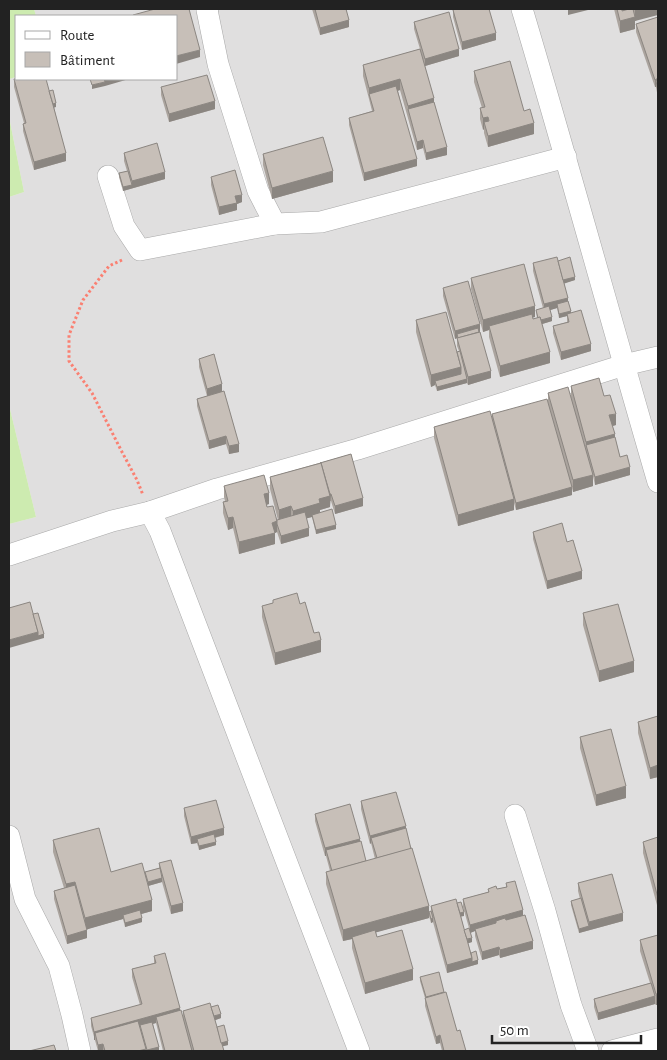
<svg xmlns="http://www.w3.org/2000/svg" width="667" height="1060" font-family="'Alegreya Sans',sans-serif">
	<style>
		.residential { fill: #e0dfdf }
		.grass { fill: #cdebb0 }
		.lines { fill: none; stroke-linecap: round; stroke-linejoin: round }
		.minor-casing { stroke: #a9a9a9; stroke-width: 22 }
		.path { stroke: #fa8072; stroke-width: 3; stroke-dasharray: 2.5 2.5; stroke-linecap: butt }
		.minor { stroke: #fff; stroke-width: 21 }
		.wall { fill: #aba49e }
		.shaded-wall { fill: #8b8681 }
		.building { fill: #c7bfb8; stroke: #8b8681 }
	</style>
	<rect width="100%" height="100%" fill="#f2efe9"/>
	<path class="residential" d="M34 9H658V1051H9V524L36 517 9 405V197L24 192 9 117V79L16 77V79H176V16H36Z"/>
	<g class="grass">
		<path d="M9 9H34L36 16H16V77L9 79Z"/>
		<path d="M9 117 24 192 9 197Z"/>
		<path d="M9 405 36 517 9 524Z"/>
	</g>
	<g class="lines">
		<g class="minor-casing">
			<g id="minor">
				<path d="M208 9 207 10 218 64 258 191 275 224 321 222 566 157"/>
				<path d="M522 9C569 166 612 325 658 482"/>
				<path d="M108 176 124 226 140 250 275 224"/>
				<path d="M150 512 160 531 359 1051"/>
				<path d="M9 555 112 521 150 512 217 489 358 449 624 365 658 357"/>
				<path d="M515 815 545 911 571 1005 588 1051"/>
				<path d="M9 836 25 899 59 966 72 1015 80 1051"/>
				<path d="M612 1051 658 1039"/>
			</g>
		</g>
		<path class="path" d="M122 260 109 266 83 300 69 335V361L92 393 122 452 137 480 143 495"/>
		<use href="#minor" class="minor"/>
	</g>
	<g class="wall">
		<path d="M312 9H346L349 27 320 35Z"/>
		<path d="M614 9H658L635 21V29L620 33Z"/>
		<path d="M453 10 496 40 462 50 453 17Z"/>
		<path d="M658 17V98L656 87H655L636 32V24Z"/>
		<path d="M414 22 459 56 425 66 447 155 426 160 423 148 417 150 400 90 398 91 417 166 364 181 349 125V118L372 111 369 99 363 76V65L420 49 414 29Z"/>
		<path d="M474 71 524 111 534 134 488 147 484 133V129L483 130 480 119V108H482L474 82Z"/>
		<path d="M14 79 49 91 56 107H54L66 161 34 170 23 131V124L24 123 14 87Z"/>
		<path d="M161 87 215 109 169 122 161 95Z"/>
		<path d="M124 153 165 179 123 191 119 177V173L127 171 124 161Z"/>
		<path d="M263 154 333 182 272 199 263 165Z"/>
		<path d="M211 177 242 202 237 204V210L219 215 211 185Z"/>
		<path d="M558 262 575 280 564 283 568 301 571 312 591 351 561 360 553 333V326L567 322V316L559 318 557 308 550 310 552 321 542 324 550 363 500 377 489 337V330L483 332 471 289V278L535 317H533V319L537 318 536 310 543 308 533 271V263Z"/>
		<path d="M443 288 480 332 491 378 468 385 467 383 437 391 435 385 431 387 416 332V320L457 352 459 351 457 346V338L455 339 443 296Z"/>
		<path d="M199 359 222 392 239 452 229 454 226 444 209 449 197 406V399L207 396 199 367Z"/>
		<path d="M571 386 604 396 616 425 612 426 620 457 630 475 595 485 593 476V486L573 492 572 488V495L516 510 514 503V510L458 526 434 438V427L492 418V414L548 404V393L571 397Z"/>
		<path d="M351 454 363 506 335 514 331 501H330V507L320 510V512L336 529 316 534 312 517 306 518 309 536 281 544 277 532 275 533V544L239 554 233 528 228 530 223 513V502L225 501 224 497V486L269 504 267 505V507L277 520H278L270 489V477Z"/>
		<path d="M533 532 567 542 582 579 547 589 533 539Z"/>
		<path d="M273 600 300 604 321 652 275 665 262 617V606L273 603Z"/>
		<path d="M583 613 634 672 599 682 583 625Z"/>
		<path d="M658 716V777L650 779 638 733V722Z"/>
		<path d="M580 737 626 798 596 806 580 748Z"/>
		<path d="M361 801 406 829 429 918 376 932 377 937 413 980 365 994 352 948V939L343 941 326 884V872L330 871 326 856H325L315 821V814L360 841 366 861 375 859 371 843 370 844 361 809Z"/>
		<path d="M184 808 224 835 215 838 216 845 199 850 197 843 191 844 184 816Z"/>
		<path d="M658 837V909L643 853V842Z"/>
		<path d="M53 840 111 872 145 876V872L159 868V863L183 911 171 914 162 882 148 886 152 911 141 914 142 922 125 927 123 919 87 929V938L67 944 54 899V891L64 888 53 852Z"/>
		<path d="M506 883 523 916 533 949 500 958 499 955 482 960 475 936V931L470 933 472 942 468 943 471 953 478 964 447 973 433 922 431 923 429 916V912L431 911V906L457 903 464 916H461L464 930 469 928 463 907V899L488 892V889H497L506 887Z"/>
		<path d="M578 883 623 921 579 933 571 905V901L580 899 578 891Z"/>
		<path d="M658 935 656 1005 655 1004 598 1020 594 1007V999L650 983 640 951V940Z"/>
		<path d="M154 956 183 1018V1011L211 1007 221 1018 215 1020 217 1027 228 1045 222 1046 224 1051H163L156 1023 153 1024 159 1051H98L91 1026V1018L140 1005 132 977V969L154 963Z"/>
		<path d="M420 977 444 992 457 1031 466 1051H442L440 1043 436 1044 425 1006V998L420 981Z"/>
	</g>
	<g class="shaded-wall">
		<path d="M568 9H592L568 15Z"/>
		<path d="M639 9H658V15L635 21V29L620 33V21L635 17V10Z"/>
		<path d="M349 20V27L320 35V28Z"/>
		<path d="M496 33V40L462 50V42Z"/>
		<path d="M459 49V56L425 66V59Z"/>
		<path d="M200 50V57L176 64V56Z"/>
		<path d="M658 78V86L656 81V87H655V80Z"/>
		<path d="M105 79H129L105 86Z"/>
		<path d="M400 79V90L371 98 369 94V99V88Z"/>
		<path d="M105 82V86L92 89V85Z"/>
		<path d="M434 98V110L408 109V106Z"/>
		<path d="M215 101V109L169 122V114Z"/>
		<path d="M56 103V107L53 108V104Z"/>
		<path d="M488 117V128L484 122V129L483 130V118Z"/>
		<path d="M534 123V134L488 147V136Z"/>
		<path d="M423 140V148L417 150V142Z"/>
		<path d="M447 147V155L426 160V153Z"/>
		<path d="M66 153V161L34 170V162Z"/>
		<path d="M417 159V166L364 181V173Z"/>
		<path d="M333 171V182L272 199V188Z"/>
		<path d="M165 172V179L123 191V187L132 185V181Z"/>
		<path d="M242 195V202L237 204V210L219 215V207L235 196Z"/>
		<path d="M575 277V280L563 284V280Z"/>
		<path d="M568 298V305L557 304V308L544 312V304Z"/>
		<path d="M535 306V317L490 330 489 326V330L483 332V320Z"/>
		<path d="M571 311V315L567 314V316L559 318V314Z"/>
		<path d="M552 317V321L539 325V321Z"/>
		<path d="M480 324V332L457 334V338L455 339V331Z"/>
		<path d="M591 344V351L561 360V352Z"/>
		<path d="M550 352V363L500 377V366Z"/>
		<path d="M461 367V378L435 381V385L431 387V375Z"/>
		<path d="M491 371V378L468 385V377Z"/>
		<path d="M467 379V383L437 391V387Z"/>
		<path d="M222 384V392L207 396V389Z"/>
		<path d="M616 414V425L609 427V415Z"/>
		<path d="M615 434V445H586V442Z"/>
		<path d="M226 436V444L209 449V441Z"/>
		<path d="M239 444V452L229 454V446Z"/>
		<path d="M630 467V475L595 485V477Z"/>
		<path d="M593 475V486L573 492V480Z"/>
		<path d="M572 487V495L516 510V503Z"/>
		<path d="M269 493V504L264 505V494Z"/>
		<path d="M329 494H331L330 507 320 510V514L312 515V517L293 522V511Z"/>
		<path d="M363 498V506L335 514V506Z"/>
		<path d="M514 499V510L458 526V515Z"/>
		<path d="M291 506V518L279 521V510Z"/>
		<path d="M233 517V528L228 530V518Z"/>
		<path d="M277 521V532L275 533V544L239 554V542L272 523Z"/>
		<path d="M336 525V529L316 534V530Z"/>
		<path d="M309 528V536L281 544V536Z"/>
		<path d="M582 571V579L547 589V581Z"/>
		<path d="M38 632 44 634V638L9 648V640Z"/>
		<path d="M321 640V652L275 665V653Z"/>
		<path d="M634 661V672L599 682V671Z"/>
		<path d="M658 765V777L650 779V768Z"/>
		<path d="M626 786V798L596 806V795Z"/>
		<path d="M406 826V834L371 838V843L370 844V836Z"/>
		<path d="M224 828V835L198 842 197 839V843L191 844V837Z"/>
		<path d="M360 839V846L326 850V856H325V848Z"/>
		<path d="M216 842V845L199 850V846Z"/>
		<path d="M162 878V882L148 886V882Z"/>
		<path d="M75 882V893L66 896V884Z"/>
		<path d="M152 900V911L124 919 123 915V919L85 930V918Z"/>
		<path d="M183 903V911L171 914V906Z"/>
		<path d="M429 906V918L352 939V937V939L343 941V930Z"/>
		<path d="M523 910V918L496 925V921V925L475 929V931L470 933V925Z"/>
		<path d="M464 912V916L459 917V913Z"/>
		<path d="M623 913V921L579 933V929L589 926V922Z"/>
		<path d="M142 918V922L125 927V923Z"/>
		<path d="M433 918V922L431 923V919Z"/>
		<path d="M87 930V938L67 944V936Z"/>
		<path d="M472 938V942L466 944V940Z"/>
		<path d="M533 941V949L500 958V950Z"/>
		<path d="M499 947V955L482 960V952Z"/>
		<path d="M472 958 478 960V964L447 973V965Z"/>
		<path d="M413 969V980L365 994V983Z"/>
		<rect x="656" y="994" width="2" height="11"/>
		<path d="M655 996V1004L598 1020V1013Z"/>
		<path d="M180 1008V1016L156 1017V1023L140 1027 95 1033V1040H94V1032Z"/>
		<path d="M221 1014V1018L213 1021V1017Z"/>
		<path d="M440 1035V1043L436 1044V1037Z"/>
		<path d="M228 1041V1045L220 1047V1043Z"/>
		<path d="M103 1044V1051H98V1045Z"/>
		<path d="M159 1047V1051H147V1050Z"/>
	</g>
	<g class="building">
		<path d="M155 9H189L200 50 176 56V16H133V15Z"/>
		<path d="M315 9H346L349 20 320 28Z"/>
		<path d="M456 9H489L496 33 462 42 453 10Z"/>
		<path d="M617 9H622V11L629 9H633L635 17 620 21Z"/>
		<path d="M449 12 459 49 425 59 414 22Z"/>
		<path d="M658 17V78L655 80 636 24Z"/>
		<path d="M420 49 434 98 408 106 400 79 369 88 363 65Z"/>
		<path d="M510 61 524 111 530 109 534 123 488 136 484 122 489 121 488 117 483 118 480 108 485 107 474 71Z"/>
		<path d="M207 75 215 101 169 114 161 87Z"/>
		<path d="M14 79H46L66 153 34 162 23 124 26 123Z"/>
		<path d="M90 79H104L105 82 92 85Z"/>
		<path d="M658 80V90L656 81Z"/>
		<path d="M396 86 417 159 364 173 349 118 374 111 369 94Z"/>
		<path d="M53 90 56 103 53 104 49 91Z"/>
		<path d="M434 102 447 147 426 153 423 140 417 142 408 109Z"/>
		<path d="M323 137 333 171 272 188 263 154Z"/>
		<path d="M157 143 165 172 132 181 124 153Z"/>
		<path d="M235 170 242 195 235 196 237 203 219 207 211 177Z"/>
		<path d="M128 171 132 185 123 187 119 173Z"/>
		<path d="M557 257 568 298 544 304 533 263Z"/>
		<path d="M570 257 575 277 563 280 558 261Z"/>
		<path d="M524 264 535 306 483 320 471 278Z"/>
		<path d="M468 281 480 324 455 331 443 288Z"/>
		<path d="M568 301 571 311 559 314 557 304Z"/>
		<path d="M549 306 552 317 541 320 540 317 538 318 536 310Z"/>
		<path d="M581 310 591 344 561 352 553 326 569 322 567 314Z"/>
		<path d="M446 312 461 367 431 375 416 320Z"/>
		<path d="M532 314 533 319 540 317 550 352 500 366 489 326Z"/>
		<path d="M478 328 479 332 458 338 457 334Z"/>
		<path d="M480 332 491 371 468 377 457 338Z"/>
		<path d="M460 351 467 379 437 387 435 381 461 374V367L457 352Z"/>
		<path d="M214 354 222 384 207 389 199 359Z"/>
		<path d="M599 378 604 396 610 395 616 414 609 415 615 434 586 442 571 386Z"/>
		<path d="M568 387 593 475 573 480 548 393Z"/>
		<path d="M224 391 239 444 229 446 226 436 209 441 197 399Z"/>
		<path d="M547 399 572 487 516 503 492 414Z"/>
		<path d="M490 411 514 499 458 515 434 427Z"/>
		<path d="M615 437 620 457 627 455 630 467 595 477 586 445Z"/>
		<path d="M351 454 363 498 335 506 331 494H330L321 463H320Z"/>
		<path d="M321 463 330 496 319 499 320 503 293 511 291 506 279 510 270 477Z"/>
		<path d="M264 475 269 493 264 494 267 507 273 506 277 521 272 523 275 533 239 542 233 517 228 518 223 502 228 501 224 486Z"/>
		<path d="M332 509 336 525 316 530 312 515Z"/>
		<path d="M305 512 309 528 281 536 277 524V520Z"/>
		<path d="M562 523 567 542 573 540 582 571 547 581 533 532Z"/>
		<path d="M297 593 300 604 305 602 314 633 319 632 321 640 275 653 262 606 273 603V600Z"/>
		<path d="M30 602 38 632 9 640V608Z"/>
		<path d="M618 604 634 661 599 671 583 613Z"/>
		<path d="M38 613 44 634 38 636V632L33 614Z"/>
		<path d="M658 716V765L650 768 638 722Z"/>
		<path d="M611 729 626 786 596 795 580 737Z"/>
		<path d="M396 792 406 826 370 836 361 801Z"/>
		<path d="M216 800 224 828 191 837 184 808Z"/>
		<path d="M350 804 360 839 325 848 315 814Z"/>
		<path d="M99 828 111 872 142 863 152 900 85 918 75 882 66 884 53 840Z"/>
		<path d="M406 828 411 849 377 858 371 838Z"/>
		<path d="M214 834 216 842 199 846 197 839Z"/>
		<path d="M658 837V898L643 842Z"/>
		<path d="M361 841 366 861 332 871 326 850Z"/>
		<path d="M412 848 429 906 343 930 326 872Z"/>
		<path d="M171 860 183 903 171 906 159 863Z"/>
		<path d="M160 868 162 878 148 882 145 872Z"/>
		<path d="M612 874 623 913 589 922 578 883Z"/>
		<path d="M515 881 523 910 470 925 463 899 489 892 488 889 496 886 497 889 507 887 506 883Z"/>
		<path d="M75 885 87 930 67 936 54 891Z"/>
		<path d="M581 898 589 926 579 929 571 901Z"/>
		<path d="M456 899 472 958 447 965 431 906Z"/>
		<path d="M461 902 464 912 460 913 457 903Z"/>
		<path d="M140 910 142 918 125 923 123 915Z"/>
		<path d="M431 911 433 918 431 919 429 912Z"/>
		<path d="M525 915 533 941 500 950 499 947 482 952 475 929 496 923V921L505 918 506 920Z"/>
		<path d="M469 928 472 938 467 939 464 930Z"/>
		<path d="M375 930 377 937 402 930 413 969 365 983 352 937Z"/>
		<path d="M658 935V994H656L640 940Z"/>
		<path d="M476 951 478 960 472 962V958L471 953Z"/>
		<path d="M165 953 180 1008 94 1032 91 1018 142 1004 132 969 156 963 154 956Z"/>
		<path d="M439 972 444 992 426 997 420 977Z"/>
		<path d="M651 983 655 996 598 1013 594 999Z"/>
		<path d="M446 992 457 1031 460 1030 466 1051H444L440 1035 436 1037 425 998Z"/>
		<path d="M210 1003 224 1051H194L183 1011Z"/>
		<path d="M218 1005 221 1014 214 1016 211 1007Z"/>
		<path d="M181 1010 192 1051H165L156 1017Z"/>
		<path d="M138 1021 146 1049 138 1051H105L103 1044 98 1045 95 1033Z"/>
		<path d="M152 1022 159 1047 147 1050 140 1025Z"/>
		<path d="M224 1025 228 1041 221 1043 217 1027Z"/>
		<path d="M54 1045 56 1051H29Z"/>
	</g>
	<rect width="667" height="1060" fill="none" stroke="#222222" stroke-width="20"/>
	<rect x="15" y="15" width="162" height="65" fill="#ffffff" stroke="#a7a7a7"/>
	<rect x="25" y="31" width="25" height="8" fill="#ffffff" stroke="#a7a7a7"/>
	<text x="60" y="40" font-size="15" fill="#222222">Route</text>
	<rect x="25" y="52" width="25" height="15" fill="#c7bfb8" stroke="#a7a7a7"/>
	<text x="60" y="65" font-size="15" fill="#222222">Bâtiment</text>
	<path d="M492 1035v8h149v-8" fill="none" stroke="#222222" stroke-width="2.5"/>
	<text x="500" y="1035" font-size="15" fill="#222222" stroke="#ffffff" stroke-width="4" paint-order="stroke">50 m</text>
</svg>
